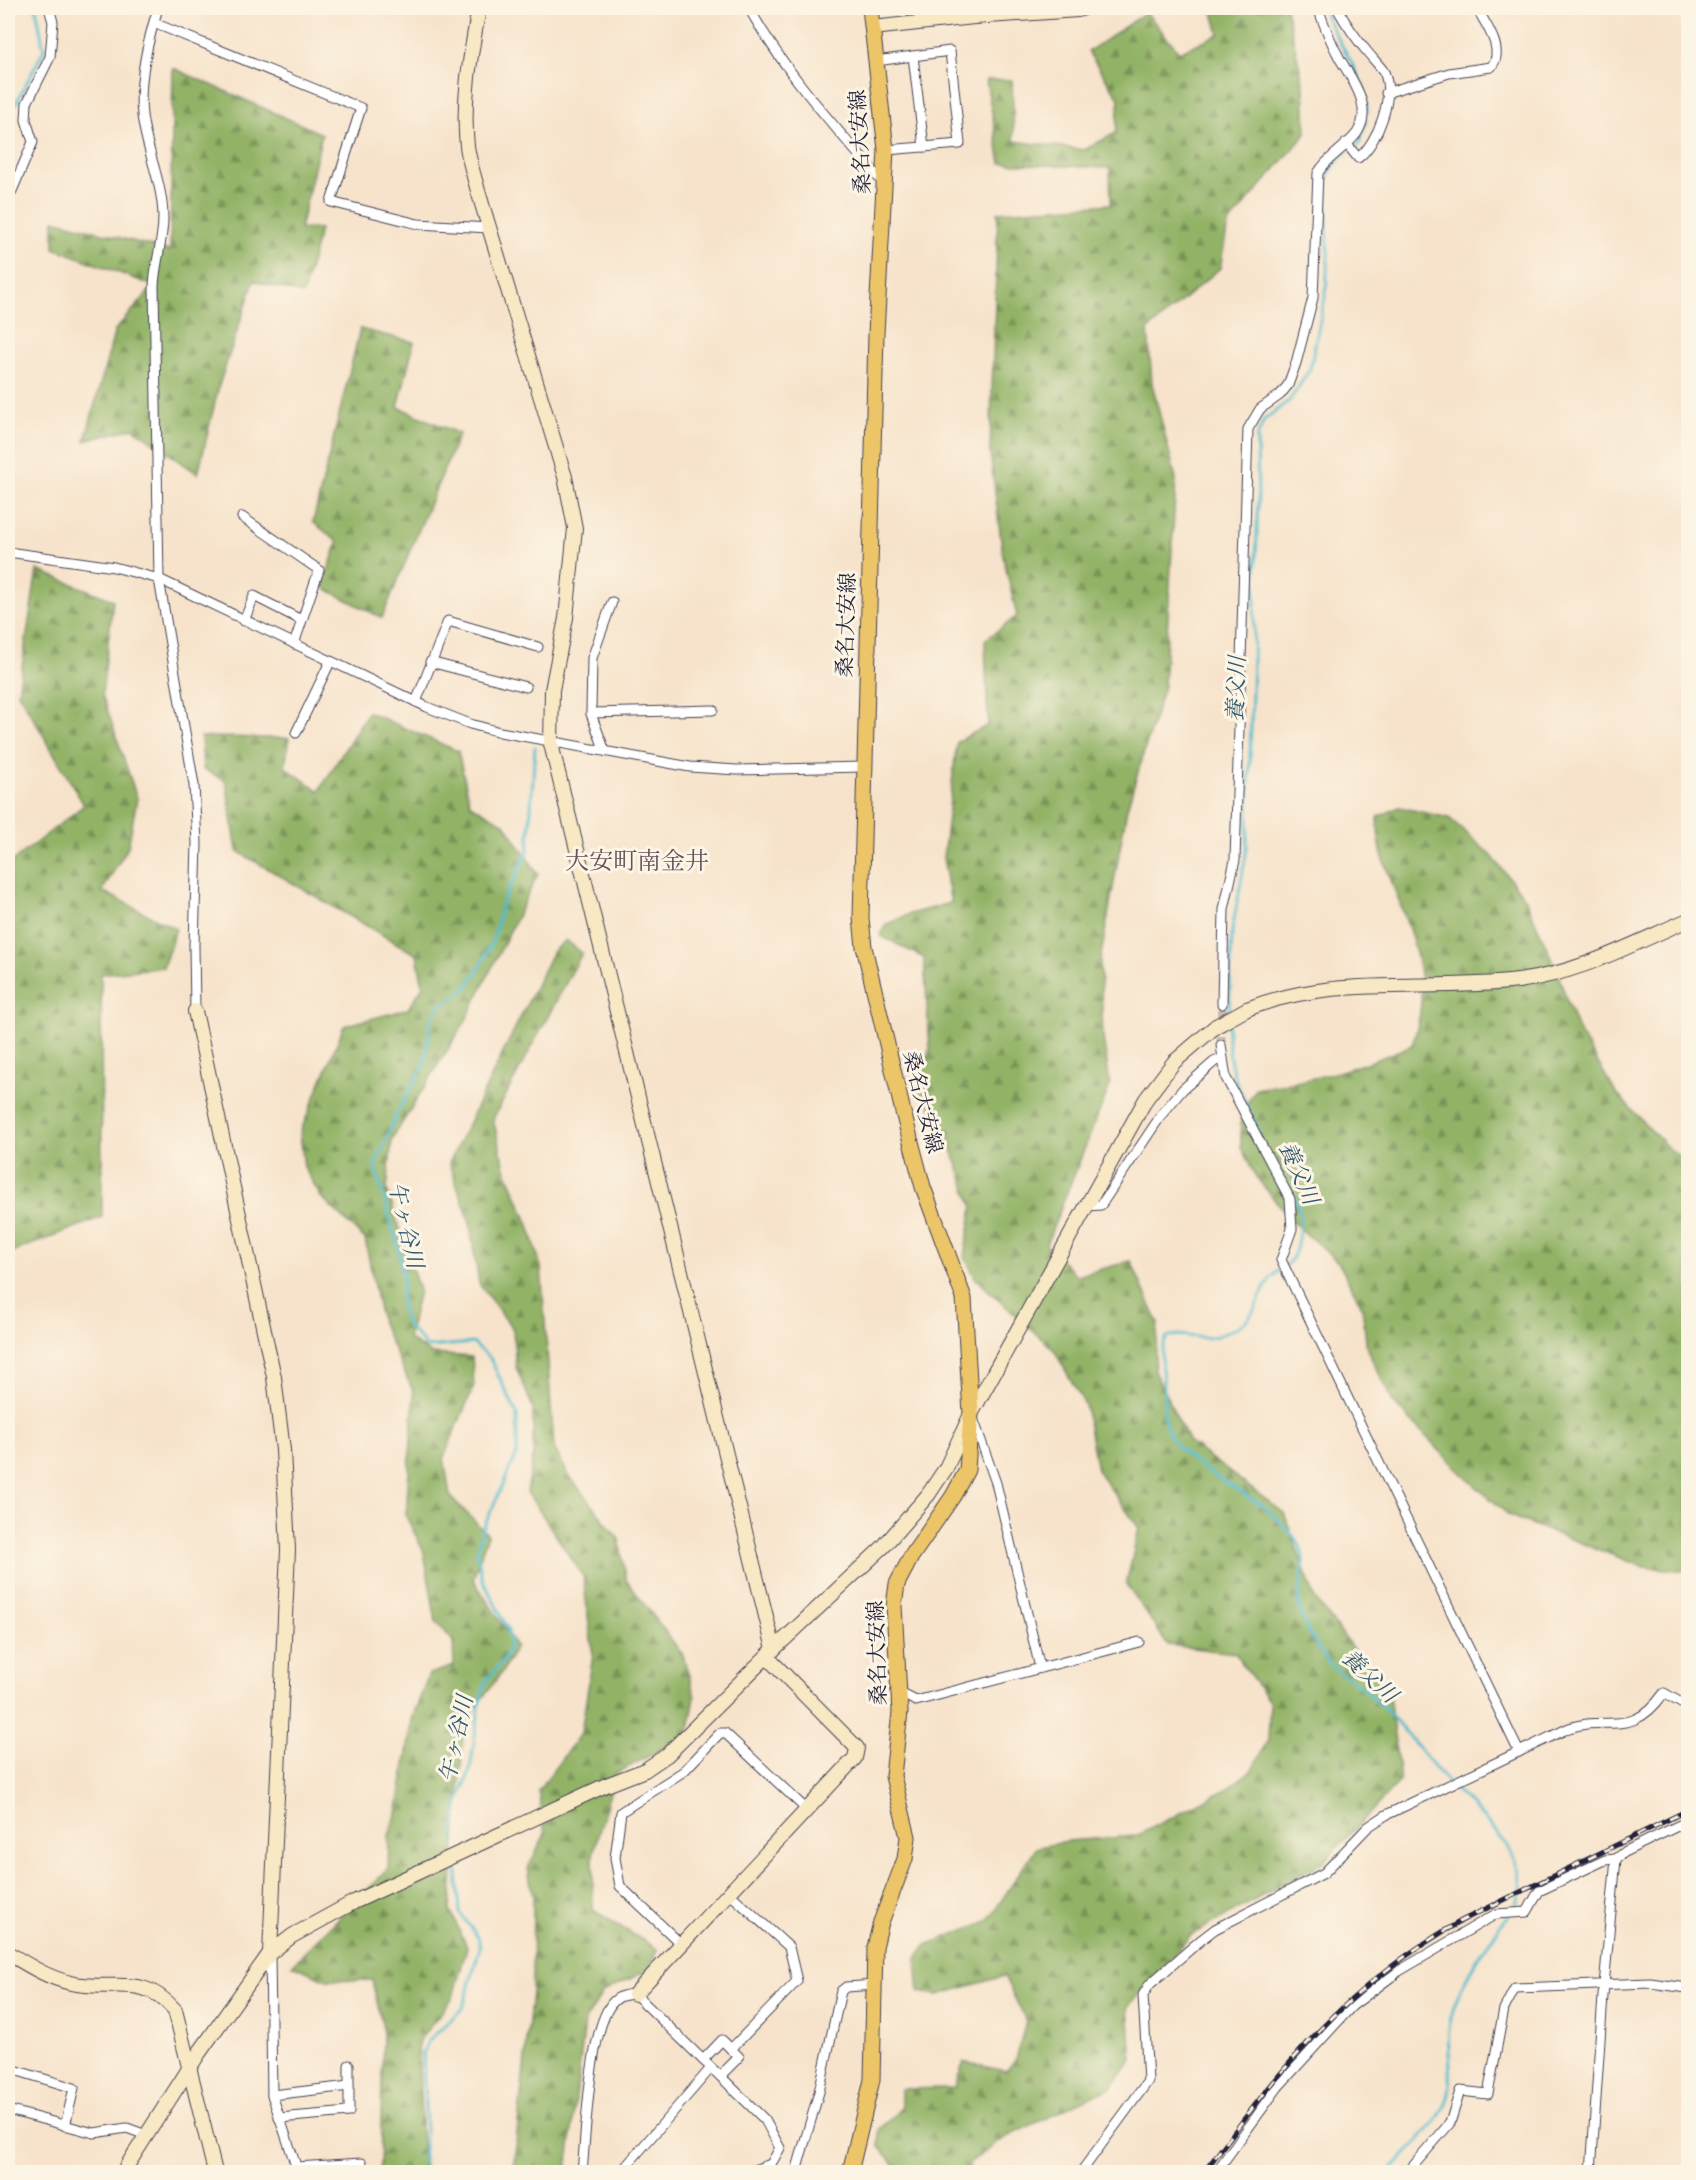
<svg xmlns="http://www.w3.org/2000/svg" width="1696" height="2180" font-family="'IM FELL Great Primer','Noto Serif JP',serif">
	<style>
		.forest { fill: url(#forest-firs); stroke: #5a6a50; stroke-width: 1.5 }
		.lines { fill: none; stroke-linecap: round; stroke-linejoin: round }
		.stream { stroke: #51bbce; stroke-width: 3 }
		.street-tunnel { stroke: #ccbcae; stroke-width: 9; stroke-dasharray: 9 4.5; stroke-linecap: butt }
		.street-casing { stroke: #423f51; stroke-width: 11 }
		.secondary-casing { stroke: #423f51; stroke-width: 16 }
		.primary-casing { stroke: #423f51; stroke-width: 17 }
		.street { stroke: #fff; stroke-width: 9 }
		.secondary { stroke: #f8e8c3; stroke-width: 14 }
		.primary { stroke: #edc569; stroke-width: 15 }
		.rail-casing { stroke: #22223b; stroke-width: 5 }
		.rail { stroke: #fcf5e5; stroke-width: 3; stroke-dasharray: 9; stroke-linecap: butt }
		.secondary-bridge-casing { stroke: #423f51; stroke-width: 16; stroke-linecap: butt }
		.secondary-bridge { stroke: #f8e8c3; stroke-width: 14 }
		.labels { text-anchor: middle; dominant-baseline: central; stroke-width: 6; stroke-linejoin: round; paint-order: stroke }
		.street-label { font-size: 21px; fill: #22223b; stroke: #fcf5e5 }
		.water-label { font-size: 22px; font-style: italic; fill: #32586e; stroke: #fcf5e5 }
		.quarter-label { font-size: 24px; fill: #65525b; stroke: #fcf5e5 }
	</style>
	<defs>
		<pattern id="forest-firs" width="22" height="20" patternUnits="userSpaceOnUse" patternTransform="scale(1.5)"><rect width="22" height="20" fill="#92b366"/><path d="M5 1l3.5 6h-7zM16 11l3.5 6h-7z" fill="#779155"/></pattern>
	</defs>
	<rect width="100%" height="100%" fill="#fcf5e5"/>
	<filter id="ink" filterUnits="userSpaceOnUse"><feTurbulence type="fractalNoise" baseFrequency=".0167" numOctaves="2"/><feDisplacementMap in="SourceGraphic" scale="12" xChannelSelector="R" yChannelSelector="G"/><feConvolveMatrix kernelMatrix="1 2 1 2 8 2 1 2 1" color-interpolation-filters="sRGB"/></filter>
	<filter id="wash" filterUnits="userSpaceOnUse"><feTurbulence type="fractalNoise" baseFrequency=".008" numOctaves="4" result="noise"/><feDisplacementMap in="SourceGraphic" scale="24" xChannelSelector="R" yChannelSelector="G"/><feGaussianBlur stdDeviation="1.35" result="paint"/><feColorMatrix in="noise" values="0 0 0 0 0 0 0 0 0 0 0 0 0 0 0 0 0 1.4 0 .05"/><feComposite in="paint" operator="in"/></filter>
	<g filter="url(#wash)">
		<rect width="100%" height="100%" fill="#f7e3cb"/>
		<g class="forest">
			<path d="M1212 8H1286L1304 87 1306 134 1228 224 1220 268 1148 330 1152 384 1176 479 1164 686 1127 808 1100 961 1103 1037 1110 1085 1046 1245 1077 1276 1131 1261 1158 1323 1154 1371 1189 1442 1284 1513 1315 1599 1389 1696 1400 1781 1324 1862 1191 1935 1128 2007 1132 2060 1112 2087 1006 2137 970 2163 967 2172H901L879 2147V2130L901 2108V2089L954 2088 964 2062 1006 2071 1016 2059 1026 2021 1004 1976 938 1995 919 1992 916 1958 926 1945 988 1921 1036 1848 1067 1841 1136 1836 1225 1790 1251 1771 1268 1740 1270 1703 1235 1653 1168 1645 1126 1584 1139 1528 1097 1470 1085 1405 1054 1350 976 1279 964 1256 973 1208 946 1133 915 1083 930 1049 924 958 881 936 885 925 910 914 951 903 943 858 957 742 988 725 985 640 1017 616 1003 556 990 452 998 212 1111 204 1110 168 1001 163 986 80H1012L1014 141 1084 150 1116 133 1119 98 1088 52 1146 12 1179 52 1219 34Z"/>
			<path d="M173 68 322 134 300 229H320L303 294 254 281 219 385 198 474 133 428 85 441 115 330 154 286 54 248V220L170 251Z"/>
			<path d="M360 329 414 342 398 407 459 434 382 618 322 587 338 542 313 522Z"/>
			<path d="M37 570 113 600 102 694 137 798 128 847 102 891 176 929 163 967 101 974 102 1217 8 1254V865L84 805 18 692Z"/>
			<path d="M368 712 458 751 470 804 505 824 538 874 465 1022 392 1139 387 1189 419 1290 408 1339 432 1354 472 1357 474 1386 444 1457 450 1496 488 1535 473 1579 516 1646 504 1669 464 1723 450 1910 467 1947 453 1997 418 2042 423 2172H380L383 2028 372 1980H327L292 1965 388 1869 389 1836 398 1809 413 1716 429 1674 454 1666 453 1641 436 1622 424 1552 406 1516 414 1393 381 1321 365 1239 321 1197 304 1167 300 1133 344 1026 408 1009 423 986 417 955 237 851 226 781 203 769 201 737 289 738 285 767 319 791Z"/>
			<path d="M1399 807 1449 818 1491 855 1525 898 1556 969 1577 1028 1616 1093 1666 1146 1688 1163V1571L1644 1567 1510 1516 1462 1474 1393 1402 1367 1349 1362 1306 1338 1262 1294 1223 1256 1177 1241 1147V1112L1256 1089C1313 1080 1359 1069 1412 1045 1433 987 1415 944 1394 888 1384 861 1377 847 1378 817Z"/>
			<path d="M566 940 582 953 493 1119 505 1168 529 1225 541 1267 554 1448 569 1476 619 1539 626 1580 683 1655 695 1697 688 1735 615 1774 593 1854V1910L657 1949 650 1969 603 1992 585 2021 567 2172H513L532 1993 533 1897 528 1868 545 1834 538 1791 581 1733 593 1655 583 1576 527 1492 533 1456V1408L516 1367 513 1329 479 1284 469 1219 449 1163 553 951Z"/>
		</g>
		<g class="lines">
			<g class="stream">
				<path d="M1324 12C1338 44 1367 77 1367 112"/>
				<path d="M8 167 11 160 14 107 44 50 36 8"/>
				<path d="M1229 1014 1232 930 1247 849 1258 500 1257 437 1264 420 1290 400 1310 369 1326 292 1328 255 1326 186 1329 173 1342 155 1359 144 1366 121"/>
				<path d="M1228 1024C1226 1071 1240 1092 1260 1133"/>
				<path d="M1284 1179C1298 1202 1304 1211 1298 1239 1297 1246 1296 1254 1291 1260 1285 1267 1276 1271 1270 1279 1250 1310 1260 1321 1217 1336 1201 1342 1184 1331 1167 1337 1157 1355 1163 1370 1164 1389 1165 1404 1162 1421 1169 1434 1183 1463 1240 1489 1265 1508 1276 1516 1286 1528 1294 1537 1312 1558 1298 1579 1299 1603 1299 1620 1322 1658 1336 1669 1345 1677 1356 1682 1365 1690 1396 1716 1419 1751 1447 1781 1475 1812 1545 1864 1512 1911"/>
				<path d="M454 1836 457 1806 470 1770 480 1701 486 1681 504 1660 510 1644 508 1630 482 1578 477 1553 482 1531 517 1453V1414L490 1358 473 1343 427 1347 405 1323 401 1303 403 1276 398 1247 375 1166 397 1113 425 1063 430 1022 440 1005 461 993 476 974 493 940 503 900 528 852 535 747"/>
				<path d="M426 2172 423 2160 426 2131 423 2054 428 2041 463 2008 480 1947 478 1937 460 1913 457 1870"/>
				<path d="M1390 2172C1406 2152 1434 2128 1445 2106 1456 2083 1446 2053 1449 2029 1454 1988 1484 1948 1508 1916"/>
			</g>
		</g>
	</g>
	<g filter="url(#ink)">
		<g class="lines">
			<path class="street-tunnel" d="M1221 1045 1222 1004"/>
			<g class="street-casing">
				<g id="street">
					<path d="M158 8C148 40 138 81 142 115 146 150 163 183 163 218 163 241 155 263 154 286L159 579 194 785 197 843 194 945 195 1011"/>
					<path d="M749 8C785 73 836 128 884 184"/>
					<path d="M1337 8C1346 24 1357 40 1369 54 1374 60 1380 66 1384 72 1395 96 1378 143 1358 158L1346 143"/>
					<path d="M154 23 361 108 331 202 418 224 489 228"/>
					<path d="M913 56 924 147"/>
					<path d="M876 61 950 51 960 144 886 150"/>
					<path d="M1386 93 1449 73 1491 67C1506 50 1485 24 1477 8"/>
					<path d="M8 200 33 142 26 120 27 103 50 57 53 22 49 8"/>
					<path d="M242 517 319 570 294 644"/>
					<path d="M8 552 114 567 159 579 427 707 470 724 500 732 690 767 737 770 863 767"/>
					<path d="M244 621 254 596 301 620"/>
					<path d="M430 662 526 687"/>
					<path d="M416 702 448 621 538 647"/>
					<path d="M591 713 713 710"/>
					<path d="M296 733 330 662"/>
					<path d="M605 751 591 714 592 658 612 602"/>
					<path d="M1222 1004 1224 909 1235 860 1248 429 1260 409 1280 395 1288 385 1296 363 1313 298 1318 173C1328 156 1346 148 1357 133 1374 107 1352 80 1340 59 1331 43 1324 25 1318 8"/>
					<path d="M1221 1045 1226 1078 1290 1199 1292 1229 1281 1260 1519 1752"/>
					<path d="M1087 1206 1101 1205 1162 1114 1183 1089 1214 1062 1221 1059"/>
					<path d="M974 1421 996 1483 1040 1668"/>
					<path d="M900 1693 916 1701 1139 1642"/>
					<path d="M729 1893 789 1947 797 1981 731 2049"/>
					<path d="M681 1944 620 1886 615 1858 621 1812 684 1771 720 1733H725L807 1810"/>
					<path d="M270 1954 272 2095 298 2172"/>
					<path d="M722 2040 739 2057 720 2076 703 2060Z"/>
					<path d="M8 2068 74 2088 65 2126"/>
					<path d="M720 2076 765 2120 780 2148 771 2164 748 2172"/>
					<path d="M272 2095 349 2086"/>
					<path d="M8 2110 94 2133 127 2128 146 2135"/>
					<path d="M279 2118 349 2112V2065"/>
					<path d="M296 2167 362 2163"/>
					<path d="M582 2172C586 2135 589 2025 614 2001 620 1995 627 1995 635 1994L703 2060"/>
					<path d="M621 2172 711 2068"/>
					<path d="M796 2172 819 2092 841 1991 846 1987 875 1985"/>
					<path d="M1081 2172 1148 2081 1143 1995 1150 1984 1202 1939 1215 1929 1324 1873 1368 1827 1386 1815 1569 1728C1609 1714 1631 1740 1664 1693L1688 1707"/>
					<path d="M1216 2172 1278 2087 1352 2006 1399 1971 1496 1914 1527 1912 1539 1891 1605 1860 1616 1859"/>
					<path d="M1408 2172 1450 2123 1460 2091 1488 2094 1504 2009 1515 1988 1650 1983 1688 1988"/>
					<path d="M1591 2172 1603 1996 1616 1859 1626 1851 1688 1821"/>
				</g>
			</g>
			<g class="secondary-casing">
				<g id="secondary">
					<path d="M479 8C471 53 462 99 467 146 469 161 474 176 478 191L565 477 575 528 566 618 552 690 551 744 774 1649"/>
					<path d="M872 28 974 17 1078 10 1084 8"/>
					<path d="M1247 1009C1334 974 1427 992 1518 981 1580 973 1632 944 1688 920"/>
					<path d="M195 1011 274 1377 283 1450 288 1550 270 1953"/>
					<path d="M8 1953C28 1965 48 1978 71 1983 115 1993 140 1971 175 2010L215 2172"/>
					<path d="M635 1994 855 1758 857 1748 767 1657"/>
					<path d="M123 2172 199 2053 270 1953 292 1936 354 1902 604 1786 645 1770 667 1755 774 1649 883 1547 928 1495 946 1468 971 1414 1146 1099 1174 1062 1216 1026"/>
				</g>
			</g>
			<g class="primary-casing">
				<path id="primary" d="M850 2172 872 2080 875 1947 881 1922 905 1859 908 1837 893 1776 900 1712 894 1606 897 1584 911 1557 953 1496 967 1470 971 1414 964 1298 923 1187 903 1112 864 947 861 918 876 334 886 150 870 8"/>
			</g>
			<use href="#street" class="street"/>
			<use href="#secondary" class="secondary"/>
			<use href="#primary" class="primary"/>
			<g class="rail-casing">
				<path id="rail" d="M1204 2172C1283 2066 1345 1986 1463 1920L1688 1810"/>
			</g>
			<use href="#rail" class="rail"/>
			<g class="secondary-bridge-casing">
				<path id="secondary-bridge" d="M1216 1026 1247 1009"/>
			</g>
			<use href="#secondary-bridge" class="secondary-bridge"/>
		</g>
	</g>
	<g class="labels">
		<g class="street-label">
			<text transform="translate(860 142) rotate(-93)">桑名大安線</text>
			<text transform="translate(846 625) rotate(-88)">桑名大安線</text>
			<text transform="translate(923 1102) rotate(76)">桑名大安線</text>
			<text transform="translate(877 1653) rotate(-92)">桑名大安線</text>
		</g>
		<g class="water-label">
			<text transform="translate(1236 689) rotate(-88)">養父川</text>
			<text transform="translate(1299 1173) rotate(66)">養父川</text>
			<text transform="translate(406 1225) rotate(77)">午ヶ谷川</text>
			<text transform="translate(1370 1676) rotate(43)">養父川</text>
			<text transform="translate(456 1739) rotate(-78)">午ヶ谷川</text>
		</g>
		<g class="quarter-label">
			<text x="637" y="861">大安町南金井</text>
		</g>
	</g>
	<rect width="1696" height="2180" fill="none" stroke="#fcf5e5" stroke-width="30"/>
</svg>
